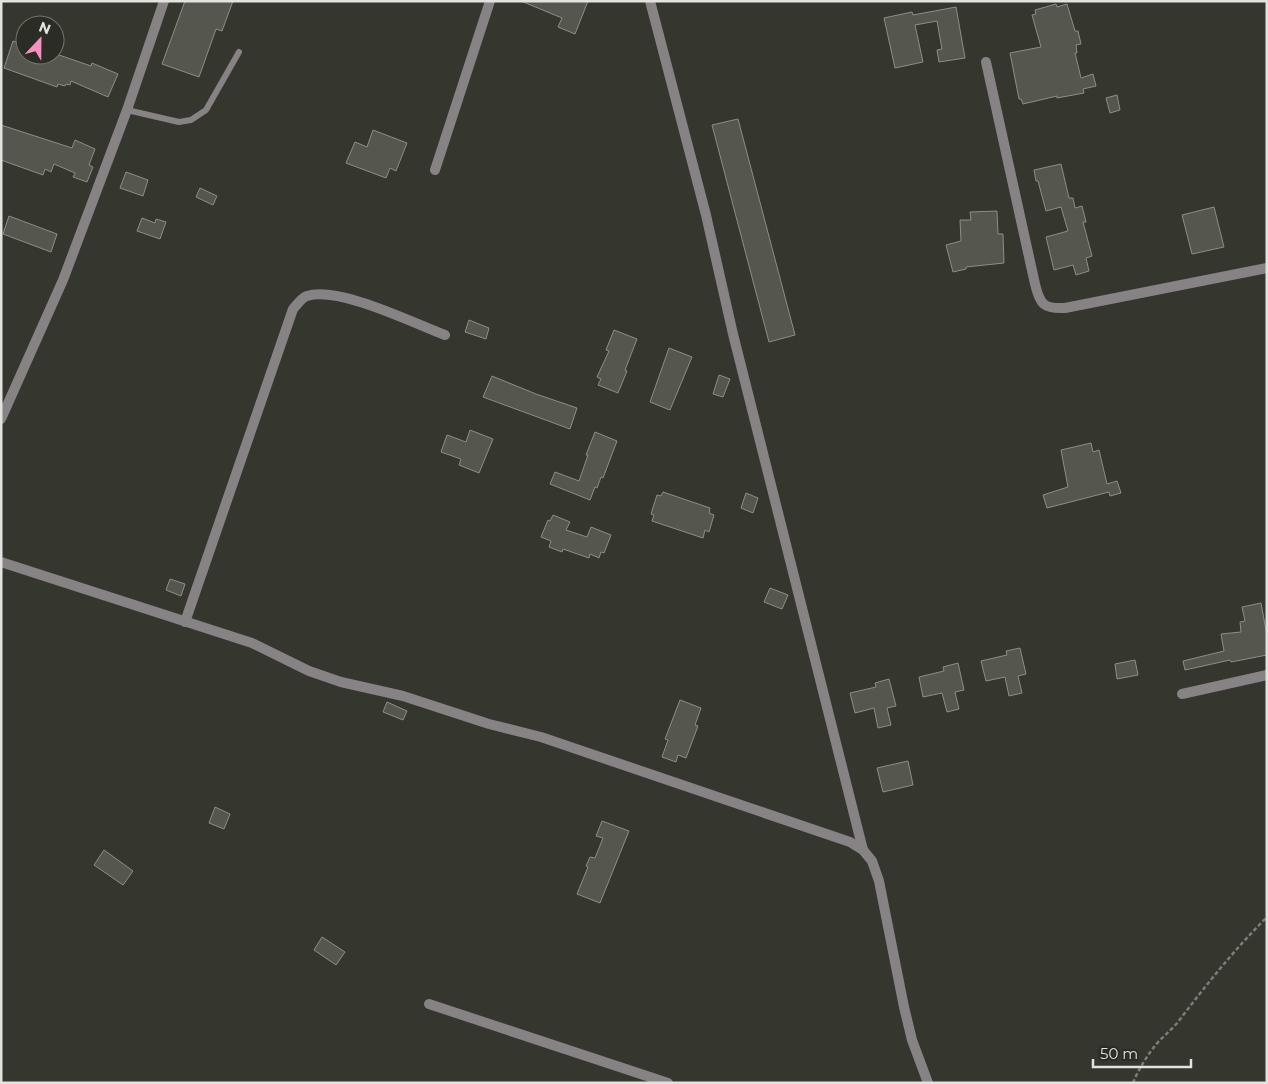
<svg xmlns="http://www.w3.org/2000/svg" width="1268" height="1084" font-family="Montserrat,sans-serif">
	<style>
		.building { fill: #55564e; stroke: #8d8e85 }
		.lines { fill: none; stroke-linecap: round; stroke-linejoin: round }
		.path { stroke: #7c7d76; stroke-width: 2.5; stroke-dasharray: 4 2.5; stroke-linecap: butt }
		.service { stroke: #878385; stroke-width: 6 }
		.minor { stroke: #878385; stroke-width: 10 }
	</style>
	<rect width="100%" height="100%" fill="#35362e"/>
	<g class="building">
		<path d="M185 1H233L222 31 216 29 199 77 162 64Z"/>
		<path d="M521 1H588L575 34 558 27 562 18Z"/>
		<path d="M1056 4 1057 7 1067 4 1075 31H1078L1081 44 1076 45 1077 53H1075L1081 78 1093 74 1096 86 1083 89 1084 93 1057 98V96L1023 104 1021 99H1019L1010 53 1041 47 1032 15 1036 14 1035 10Z"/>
		<path d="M956 7 965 58 939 62 937 50 942 49 937 21 915 25 923 62 895 68 884 18 912 12 913 15Z"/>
		<path d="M13 41 25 45V55H59L91 66 92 63 118 74 108 97 71 81 70 85 66 84 65 86 58 84 57 87 4 68Z"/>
		<path d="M1117 95 1120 110 1110 113 1106 98Z"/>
		<path d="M738 119 795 335 769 342 712 125Z"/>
		<path d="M1 125 72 148 75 140 95 149 89 165 93 167 87 182 73 177 75 173 54 164 51 172 45 169 43 175 1 160Z"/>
		<path d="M373 130 407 143 396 171 390 168 386 178 346 163 355 142 367 147Z"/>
		<path d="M1061 164 1069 198H1073L1075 208 1082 206 1086 222H1083L1092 256 1086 258 1089 271 1076 275 1073 265 1054 270 1046 237 1068 231 1061 207 1046 211 1038 181H1036L1034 170Z"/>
		<path d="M126 172 148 180 143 196 120 188Z"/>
		<path d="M200 188 217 196 213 205 196 197Z"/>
		<path d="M1214 207 1224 247 1192 254 1182 215Z"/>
		<path d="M997 211 998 234H1003L1004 263 966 267V269L953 272 946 245 961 241 960 220H971L970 212Z"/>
		<path d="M9 216 57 234 51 252 3 234Z"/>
		<path d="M142 218 155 223 156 219 166 222 160 239 137 231Z"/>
		<path d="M469 320 489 328 486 339 465 332Z"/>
		<path d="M614 330 637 339 625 370 627 371 618 393 598 385 601 379 597 377 609 351 606 350Z"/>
		<path d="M669 348 692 357 670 410 650 402Z"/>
		<path d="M719 375 730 379 723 397 713 394Z"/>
		<path d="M492 376 536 394 577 408 570 429 483 397Z"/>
		<path d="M470 430 493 439 479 473 459 465 461 459 441 452 447 435 466 442Z"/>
		<path d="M595 432 617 441 603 478 601 477 597 488 595 487 590 500 550 484 555 472 579 481 588 455H586Z"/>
		<path d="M1091 443 1093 452 1099 450 1107 484 1117 481 1121 493 1110 496 1109 492 1047 508 1043 495 1068 487 1061 450Z"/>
		<path d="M663 492 710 508 709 513 714 515 709 532 705 530 703 538 652 521 654 515 651 514 657 495 661 496Z"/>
		<path d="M746 493 758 498 753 513 741 508Z"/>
		<path d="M553 515 570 522 566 530 587 537 591 527 611 535 604 553 601 552 599 558 590 554 589 558 563 549 562 552 549 547 551 541 541 537 548 520 550 521Z"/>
		<path d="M170 579 185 584 181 596 166 590Z"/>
		<path d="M770 588 788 595 782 609 764 602Z"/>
		<path d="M1261 603 1267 636V655L1231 662 1230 660 1185 670 1183 661 1224 651 1221 634 1241 632 1240 622 1245 621 1242 607Z"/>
		<path d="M1020 648 1026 674 1018 676 1022 693 1009 696 1005 677 986 681 981 661 1007 655 1006 651Z"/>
		<path d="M1135 660 1138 675 1117 679 1115 664Z"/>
		<path d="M958 663 964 690 955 692 959 709 947 712 942 693 923 697 919 677 944 671 943 667Z"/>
		<path d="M889 679 896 706 887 708 891 725 878 728 874 708 855 713 850 693 876 687 875 683Z"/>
		<path d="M680 700 701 708 695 725 698 726 686 758 678 755 676 762 662 757 668 740 665 739Z"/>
		<path d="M387 702 407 711 403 720 383 712Z"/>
		<path d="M908 761 913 785 883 792 877 768Z"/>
		<path d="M215 807 230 814 224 829 209 823Z"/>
		<path d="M602 821 629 831 600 903 577 894 588 867 586 866 590 857 595 858 603 838 596 836Z"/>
		<path d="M104 850 133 871 123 885 94 865Z"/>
		<path d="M322 937 345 952 336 965 314 950Z"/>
	</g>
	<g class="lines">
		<path class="path" d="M1133 1083C1139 1068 1148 1054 1159 1041 1165 1035 1172 1029 1178 1022 1206 985 1234 950 1267 917"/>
		<path class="service" d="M127 110 179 122 191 120 206 110 239 52"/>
		<g class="minor">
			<path d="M650 1 706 215 733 334 863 850"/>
			<path d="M986 62 1035 284C1040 305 1044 309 1065 308L1267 268"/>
			<path d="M435 170 490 1"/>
			<path d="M1 419 63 280 127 110 164 1"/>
			<path d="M1 562 252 643 309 671 341 682 403 696 489 724 541 737 850 842 863 850 872 861 879 881 904 1007 912 1040 928 1083"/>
			<path d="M185 622 293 309C297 305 301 298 307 296 339 286 413 323 445 335"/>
			<path d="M1182 694 1267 675"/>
			<path d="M429 1004 668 1083"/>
		</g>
	</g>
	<rect width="1268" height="1084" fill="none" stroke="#e2e3de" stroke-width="5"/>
	<g transform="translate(40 40) rotate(22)"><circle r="24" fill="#2b2c24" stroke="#74756e"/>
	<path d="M0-4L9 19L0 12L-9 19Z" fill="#fb8fc4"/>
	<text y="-8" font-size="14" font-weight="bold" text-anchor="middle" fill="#e2e3de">N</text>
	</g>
	<path d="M1093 1059v8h98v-8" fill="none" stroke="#e2e3de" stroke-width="2.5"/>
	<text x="1100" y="1059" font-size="15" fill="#e2e3de" stroke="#2b2c24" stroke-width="4" paint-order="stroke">50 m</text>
</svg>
